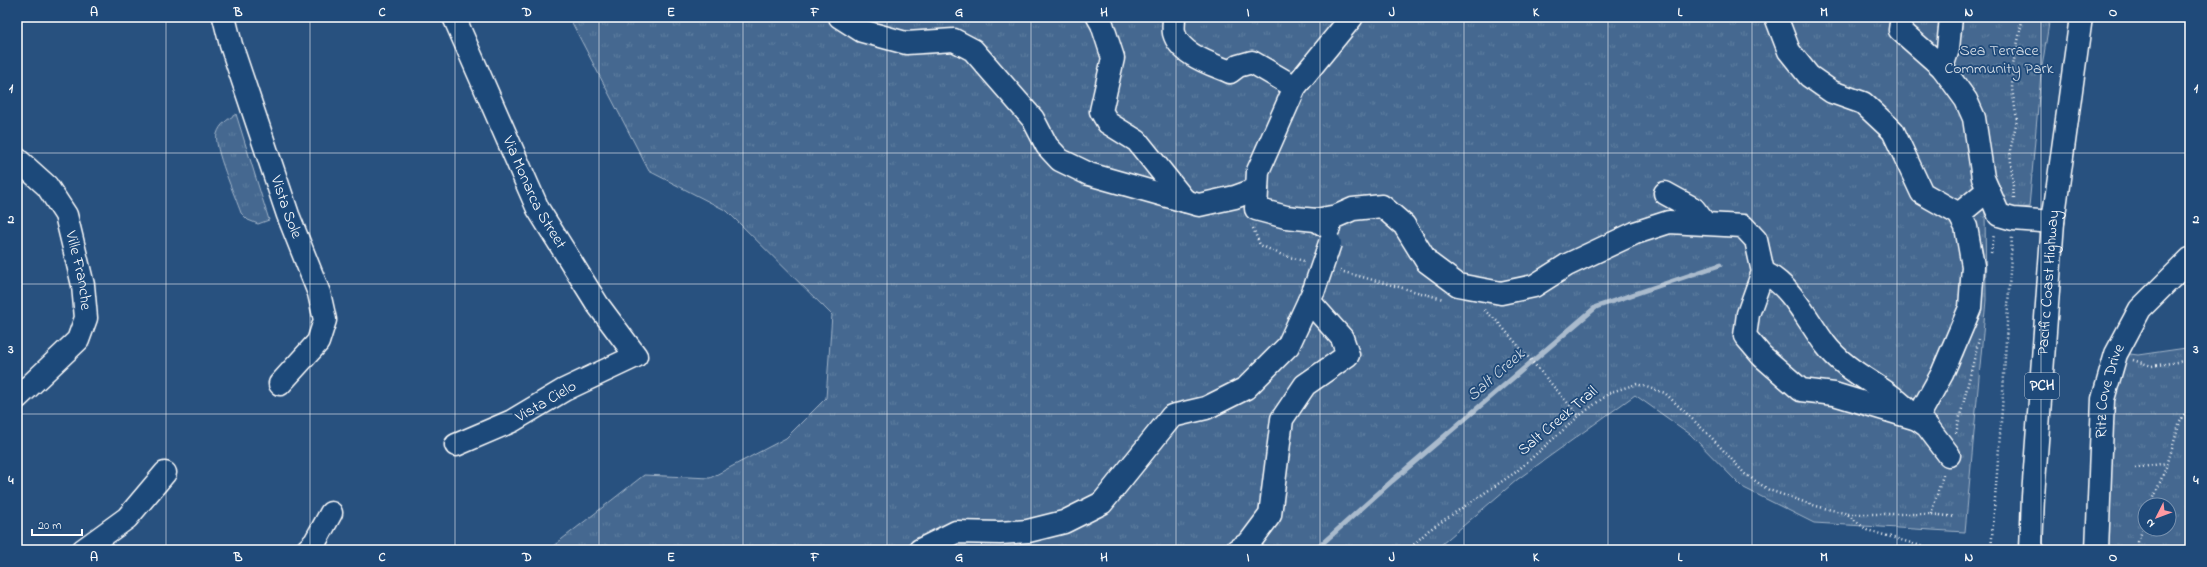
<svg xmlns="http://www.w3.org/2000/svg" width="2207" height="567" font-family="'Indie Flower',sans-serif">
	<defs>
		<pattern id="grass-tufts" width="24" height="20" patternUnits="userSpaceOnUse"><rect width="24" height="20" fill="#446890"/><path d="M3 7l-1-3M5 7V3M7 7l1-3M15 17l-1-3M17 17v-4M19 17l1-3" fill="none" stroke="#607fa1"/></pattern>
	</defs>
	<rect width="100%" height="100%" fill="#28517f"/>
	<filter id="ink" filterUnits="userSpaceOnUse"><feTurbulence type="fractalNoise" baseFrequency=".025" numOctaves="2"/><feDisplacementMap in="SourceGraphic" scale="8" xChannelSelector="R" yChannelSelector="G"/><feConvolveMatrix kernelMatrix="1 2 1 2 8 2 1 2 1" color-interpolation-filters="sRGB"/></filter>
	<g filter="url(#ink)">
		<g fill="url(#grass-tufts)" stroke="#a2b4c8" fill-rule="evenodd">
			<polygon points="569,17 2050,17 2041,73 2029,207 1985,210 1986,300 1965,532 1814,523 1742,487 1690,434 1635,395 1518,479 1435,550 548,550 644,475 710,478 786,438 826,398 832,315 727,211 649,171"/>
			<path d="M236 114 269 220 258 224 248 220 241 213C236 198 213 147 217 134 220 124 227 120 236 114Z"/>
			<path d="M2186 348H2190V550H2105L2115 352 2138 355ZM2145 505H2169V529H2145Z"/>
		</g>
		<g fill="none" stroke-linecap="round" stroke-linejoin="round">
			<polyline stroke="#aabbcd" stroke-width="5" points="1315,550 1392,481 1596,307 1720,265"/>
			<g stroke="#fff" stroke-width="25">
				<g id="minor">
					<path id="s1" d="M224 17 231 45 288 215 319 293 325 320 318 342 280 384"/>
					<path id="s2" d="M454 17 538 209 598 305 636 356 564 390 512 421 456 445"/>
					<polyline points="840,17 862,31 906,43 954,40 973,50 1033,119 1047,146 1060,160 1089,174 1199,205 1235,197 1257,189"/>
					<polyline points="1098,17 1102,24 1113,58 1101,111 1108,123 1137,141 1185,201"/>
					<path d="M1174 17C1174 22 1173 28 1174 33 1180 55 1212 64 1230 72L1238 66 1252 62 1295 87"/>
					<polyline points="1902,17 1900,30 1942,67 1966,100 1974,118 1983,178 1999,215 2013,219 2053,222"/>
					<polyline points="1942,67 1948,49 1951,17"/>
					<path id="s3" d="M17 159 47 186 66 215 83 285 86 318 78 340 17 398"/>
					<polyline points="1665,193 1694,209 1704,222"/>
					<polyline points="1959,214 1988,190"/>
					<polyline points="1316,220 1337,216 1353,209 1382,206 1404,225 1427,262 1458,285 1501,293 1534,286 1567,265 1635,233 1669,222 1743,226 1756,240 1763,272 1748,314 1745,336 1762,356 1801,390 1834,394 1917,419 1927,426 1949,455"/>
					<polyline points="1329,228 1316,220 1286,217 1256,209 1258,171 1295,87 1352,17"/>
					<path d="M1763 272C1791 285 1807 320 1825 344 1843 368 1870 380 1894 398 1902 404 1910 412 1917 419L1942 374 1970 308 1973 266 1966 227 1959 214 1922 193 1893 131 1863 103 1832 92 1809 76 1789 51 1776 17"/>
					<polyline points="83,550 127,518 165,473"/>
					<polyline points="307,550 315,542 331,513"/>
					<polyline points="920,550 956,532 1000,533 1028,531 1064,522 1102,503 1172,416 1206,408 1246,388 1288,346 1314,290"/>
					<polyline points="1237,550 1249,543 1270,515 1282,419 1305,385 1348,355 1342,338 1309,301"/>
					<path id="s4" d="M2097 550 2103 399 2116 354 2140 309 2190 259"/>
				</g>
			</g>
			<g stroke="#fff" stroke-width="25">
				<g id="highway">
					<path id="s5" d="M2031 550 2033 496 2053 222 2081 17"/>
				</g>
			</g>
			<g stroke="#fff" stroke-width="2.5" stroke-dasharray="1 3" stroke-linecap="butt">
				<polyline points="2014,198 2010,151 2017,120 2012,89 2013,65 2023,17"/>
				<polyline points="1253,228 1260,245 1282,255 1304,261"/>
				<polyline points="1991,253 1994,234"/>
				<polyline points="1340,271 1443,299"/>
				<polyline points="1484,310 1497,321 1579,416"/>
				<polyline points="2133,360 2152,366 2190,360"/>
				<polyline points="1956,433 1979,339"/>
				<polyline points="2135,468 2167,463"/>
				<polyline points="2151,505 2168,462 2180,422 2190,405"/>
				<polyline points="1931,514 1944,472"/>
				<polyline points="1848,515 1867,530 1935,550"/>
				<polyline points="1408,550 1429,530 1516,472 1579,416 1611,392 1637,384 1665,393 1712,438 1745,474 1769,490 1816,506 1848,514 1931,514 1956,517"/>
				<polyline points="1991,550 2002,409 2012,237"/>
				<polyline points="2139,550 2138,542 2145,522"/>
			</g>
			<use href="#minor" stroke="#1f4a7a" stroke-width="22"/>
			<use href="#highway" stroke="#1f4a7a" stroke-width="22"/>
			<g stroke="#fff" stroke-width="25" stroke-linecap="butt">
				<polyline id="minor-bridge" points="1314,290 1330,243"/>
			</g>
			<use href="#minor-bridge" stroke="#1f4a7a" stroke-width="22"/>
		</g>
	</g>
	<path fill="none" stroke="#fff" stroke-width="1" stroke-opacity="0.55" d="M166 17V550M310 17V550M455 17V550M599 17V550M743 17V550M887 17V550M1031 17V550M1176 17V550M1320 17V550M1464 17V550M1608 17V550M1752 17V550M1897 17V550M2041 17V550M17 153H2190M17 284H2190M17 414H2190"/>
	<g text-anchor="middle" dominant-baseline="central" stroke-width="3.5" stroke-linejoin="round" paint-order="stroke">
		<rect fill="#1f4a7a" stroke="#bcc9d7" stroke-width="1" x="2025" y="373" width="34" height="26" rx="3"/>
		<g font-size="15" font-weight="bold" fill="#fff">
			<text x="2042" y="386">PCH</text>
		</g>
		<g font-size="16" fill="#dae1e9" stroke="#1f4a7a">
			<text x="1999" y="51">Sea Terrace<tspan x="1999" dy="18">Community Park</tspan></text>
		</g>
		<g font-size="16" fill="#fff" stroke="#1f4a7a">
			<text stroke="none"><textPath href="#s2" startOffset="193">Via Monarca Street</textPath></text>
			<text stroke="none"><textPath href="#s1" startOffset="200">Vista Sole</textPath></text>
			<text stroke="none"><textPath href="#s3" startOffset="132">Ville Franche</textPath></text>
			<text stroke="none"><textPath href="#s5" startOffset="268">Pacific Coast Highway</textPath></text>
			<text stroke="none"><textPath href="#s4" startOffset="160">Ritz Cove Drive</textPath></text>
			<text transform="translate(546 402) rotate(-30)">Vista Cielo</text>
			<text transform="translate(1558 421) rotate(-40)">Salt Creek Trail</text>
		</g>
		<g font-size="17" font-style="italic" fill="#d4dde6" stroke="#1f4a7a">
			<text transform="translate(1496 375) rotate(-41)">Salt Creek</text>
		</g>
	</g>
	<rect width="2207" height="567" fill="none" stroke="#1f4a7a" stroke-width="44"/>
	<g transform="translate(2157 517) rotate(228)"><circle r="19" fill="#1f4a7a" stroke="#7992af"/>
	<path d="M0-3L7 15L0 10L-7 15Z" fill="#ff9aa2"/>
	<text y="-6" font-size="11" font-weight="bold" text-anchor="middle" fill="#ffffff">N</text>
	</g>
	<path d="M32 529v6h50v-6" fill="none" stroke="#ffffff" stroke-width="2"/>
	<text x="38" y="529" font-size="12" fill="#ffffff" stroke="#1f4a7a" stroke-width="3" paint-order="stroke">20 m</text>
	<rect x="22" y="22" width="2163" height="523" fill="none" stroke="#fff" stroke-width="1.5"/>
	<g font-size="13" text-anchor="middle" font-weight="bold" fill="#fff">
		<text x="94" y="16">A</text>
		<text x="238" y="16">B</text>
		<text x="382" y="16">C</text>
		<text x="527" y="16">D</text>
		<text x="671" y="16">E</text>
		<text x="815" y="16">F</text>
		<text x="959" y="16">G</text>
		<text x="1104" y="16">H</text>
		<text x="1248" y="16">I</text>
		<text x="1392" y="16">J</text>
		<text x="1536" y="16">K</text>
		<text x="1680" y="16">L</text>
		<text x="1824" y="16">M</text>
		<text x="1969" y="16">N</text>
		<text x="2113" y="16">O</text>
		<text x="11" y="92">1</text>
		<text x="2196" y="92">1</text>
		<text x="11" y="223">2</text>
		<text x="2196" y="223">2</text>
		<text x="11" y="353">3</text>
		<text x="2196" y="353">3</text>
		<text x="11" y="484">4</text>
		<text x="2196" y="484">4</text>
		<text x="94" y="561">A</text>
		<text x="238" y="561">B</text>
		<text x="382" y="561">C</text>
		<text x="527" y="561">D</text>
		<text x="671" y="561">E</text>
		<text x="815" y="561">F</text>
		<text x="959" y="561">G</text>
		<text x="1104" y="561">H</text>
		<text x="1248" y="561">I</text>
		<text x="1392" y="561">J</text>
		<text x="1536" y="561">K</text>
		<text x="1680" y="561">L</text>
		<text x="1824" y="561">M</text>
		<text x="1969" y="561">N</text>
		<text x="2113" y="561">O</text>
	</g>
</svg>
